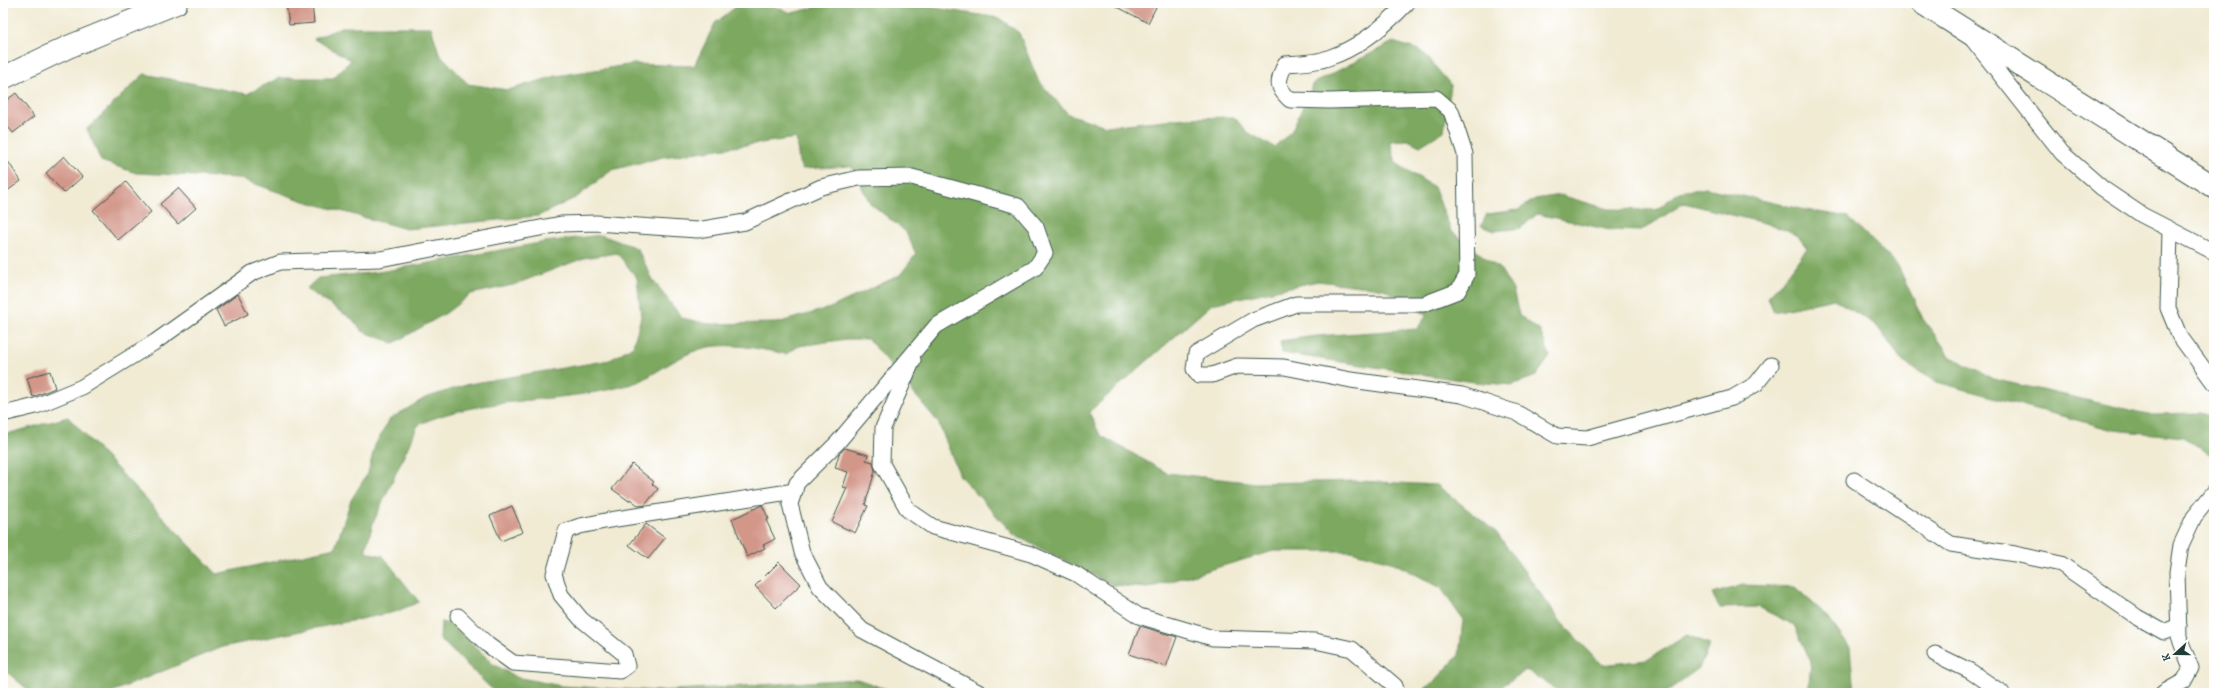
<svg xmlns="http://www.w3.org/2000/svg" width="2217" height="696" font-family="Alegreya,serif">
	<rect width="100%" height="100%" fill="#fff"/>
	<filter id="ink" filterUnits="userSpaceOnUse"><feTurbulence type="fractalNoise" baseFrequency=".025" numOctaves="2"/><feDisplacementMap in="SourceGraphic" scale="8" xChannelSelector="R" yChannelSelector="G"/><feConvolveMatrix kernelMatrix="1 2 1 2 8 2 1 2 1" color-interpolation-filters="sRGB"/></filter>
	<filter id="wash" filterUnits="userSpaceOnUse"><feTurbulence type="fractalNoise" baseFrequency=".012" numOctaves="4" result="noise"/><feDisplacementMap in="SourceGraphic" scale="16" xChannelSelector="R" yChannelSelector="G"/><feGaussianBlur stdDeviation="0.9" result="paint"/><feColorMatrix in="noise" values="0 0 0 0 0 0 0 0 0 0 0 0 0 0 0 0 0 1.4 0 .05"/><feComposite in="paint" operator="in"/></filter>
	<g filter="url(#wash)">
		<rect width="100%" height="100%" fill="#f1ebd4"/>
		<g fill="#7da861" stroke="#4e724a">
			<path d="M741 3H764L792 13 833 3H924L935 8 999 18 1019 33 1038 80 1068 114 1106 126 1186 118 1234 117 1247 132 1274 147 1291 132 1314 83 1393 42 1422 51 1451 85 1444 131 1420 146 1408 140 1390 141 1396 163 1434 187 1451 231 1501 270 1513 290 1519 315 1540 331 1550 356 1536 376 1512 385 1473 382 1282 353 1280 341 1316 336 1417 329 1427 315 1384 289 1318 281 1212 304 1089 412 1100 435 1167 473 1256 483 1358 481 1437 485 1496 532 1561 622 1602 665 1647 660 1687 635 1710 644 1699 668 1665 693H1562L1526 670 1501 687 1496 693H1418L1435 681 1459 655 1463 620 1441 588 1394 563 1351 551H1273L1148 588 1113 585 1014 535 960 476 938 422 868 339H847L799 346 786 354C764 350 740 344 717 346 695 347 674 361 656 372 650 375 644 380 638 382 569 405 482 394 418 425L373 523 365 552 383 556 419 602 395 612 222 647 109 693H32L8 673H3V435L68 417 217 574 335 548 351 500 368 473 375 445 390 419 425 398 469 384 610 360 633 346 641 317 637 278 617 253 584 258 513 285 471 294 446 313 394 343 362 331 352 319 306 289 318 278 379 272 545 242 601 235 637 248 653 280 682 318 709 324 777 323 830 308 900 275 916 254 906 232 870 203 851 166 802 169 799 162 796 138 663 157 612 170 577 197 538 216 406 229 304 201 238 178 136 173 101 161 87 129 144 74 247 94 279 78H333L351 60 314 39 342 27H431L439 53 468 84 508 90 556 76 634 64 694 66 715 23Z"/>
			<polygon points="1706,188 1801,209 1848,217 1898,266 1923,319 1951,357 1993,379 2148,414 2201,413 2214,417 2214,457 2184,437 2113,430 1937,382 1903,362 1876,325 1834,299 1774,312 1768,297 1788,274 1807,248 1797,235 1772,225 1684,203 1641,231 1610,230 1537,214 1521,228 1495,231 1481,226 1487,214 1518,210 1535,199 1560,195 1608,209 1656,210 1679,192"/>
			<polygon points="1743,585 1795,587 1826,615 1850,648 1854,693 1808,693 1811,662 1794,625 1758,607 1720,608 1712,594"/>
			<polygon points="441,622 452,624 493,664 516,677 561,686 660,691 857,679 898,693 496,693 440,639"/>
		</g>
		<g id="blocks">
			<g fill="#d3978a">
				<polygon points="286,3 312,3 314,23 289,25"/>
				<polygon points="1110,3 1158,3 1148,23"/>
				<polygon points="16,93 34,117 13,133 3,121 3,103"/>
				<polygon points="3,154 21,181 3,194"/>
				<polygon points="64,156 82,177 64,193 46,173"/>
				<polygon points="126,182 151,212 118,240 93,210"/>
				<polygon points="178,188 196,208 178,224 160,204"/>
				<polygon points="238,294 248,314 224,326 216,310"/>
				<polygon points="50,371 55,388 33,397 27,378"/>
				<polygon points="845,448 868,455 866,460 873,462 875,471 865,505 868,506 855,533 832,522 847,488 843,487 848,472 835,468 839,454"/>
				<polygon points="632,464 654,482 652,484 658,489 645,505 639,506 630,499 629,501 612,489"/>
				<polygon points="762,505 769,519 766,520 775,539 763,545 765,548 747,557 732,519"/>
				<polygon points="512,506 523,532 501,541 490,516"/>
				<polygon points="646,524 665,538 648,559 629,545"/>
				<polygon points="779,562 801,584 776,608 755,586"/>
				<polygon points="1140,626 1177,637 1166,667 1129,654"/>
			</g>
		</g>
	</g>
	<g filter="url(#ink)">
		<use href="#blocks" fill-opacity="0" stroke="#3e574c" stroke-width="1"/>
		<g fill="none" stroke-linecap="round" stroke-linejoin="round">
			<g stroke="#3e574c" stroke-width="17">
				<g id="street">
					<path d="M1407 3C1385 26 1359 48 1328 58 1316 63 1299 63 1285 64 1277 83 1276 86 1290 100L1329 101 1436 98 1451 111 1465 154 1467 275 1458 291 1424 304H1296L1253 320 1196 354 1194 369 1199 375H1212L1237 366 1284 367 1351 380 1462 395 1517 413 1557 436 1587 438 1732 398 1756 384 1771 365"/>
					<polyline points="1973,40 2062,153 2102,188 2142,215 2214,252"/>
					<polyline points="2170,231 2168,308 2179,335 2214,383"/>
					<polyline points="913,360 883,428 882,464 908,510 933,527 1031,554 1076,574 1139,616 1213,638 1315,641 1352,649 1395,686 1397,693"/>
					<polyline points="3,414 36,406 82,387 155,342 252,273 280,262 380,259 561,224 596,223 697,230 745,222 821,187 859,178 912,177 1018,206 1036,227 1045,253 1035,268 936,326 838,442 797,483 790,504 802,552 820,587 862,630 980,693"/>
					<polyline points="1854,480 1951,544 2015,554 2061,564 2137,617 2164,632 2179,626"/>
					<polyline points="458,616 488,645 513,663 620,671 627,666 624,654 581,619 561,595 554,574 566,531 580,526 610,520 795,491"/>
					<polyline points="1935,654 1970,671 2002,693"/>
					<polyline points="2163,693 2184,681 2191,668 2179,637 2177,572 2181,545 2194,517 2214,492"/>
				</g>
			</g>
			<g stroke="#3e574c" stroke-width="24">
				<g id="secondary">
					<polyline points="1922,3 2214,187"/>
					<polyline points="3,78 68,47 176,3"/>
				</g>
			</g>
			<use href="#street" stroke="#fff" stroke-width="15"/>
			<use href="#secondary" stroke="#fff" stroke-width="22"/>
		</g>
	</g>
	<rect width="2217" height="696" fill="none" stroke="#fff" stroke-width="16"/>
	<g transform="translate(2175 654) rotate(249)" stroke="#ffffff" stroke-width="3" paint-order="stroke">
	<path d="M0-3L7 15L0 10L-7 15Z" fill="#1f3d34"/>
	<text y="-6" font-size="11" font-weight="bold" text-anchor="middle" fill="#1f3d34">K</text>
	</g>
</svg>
